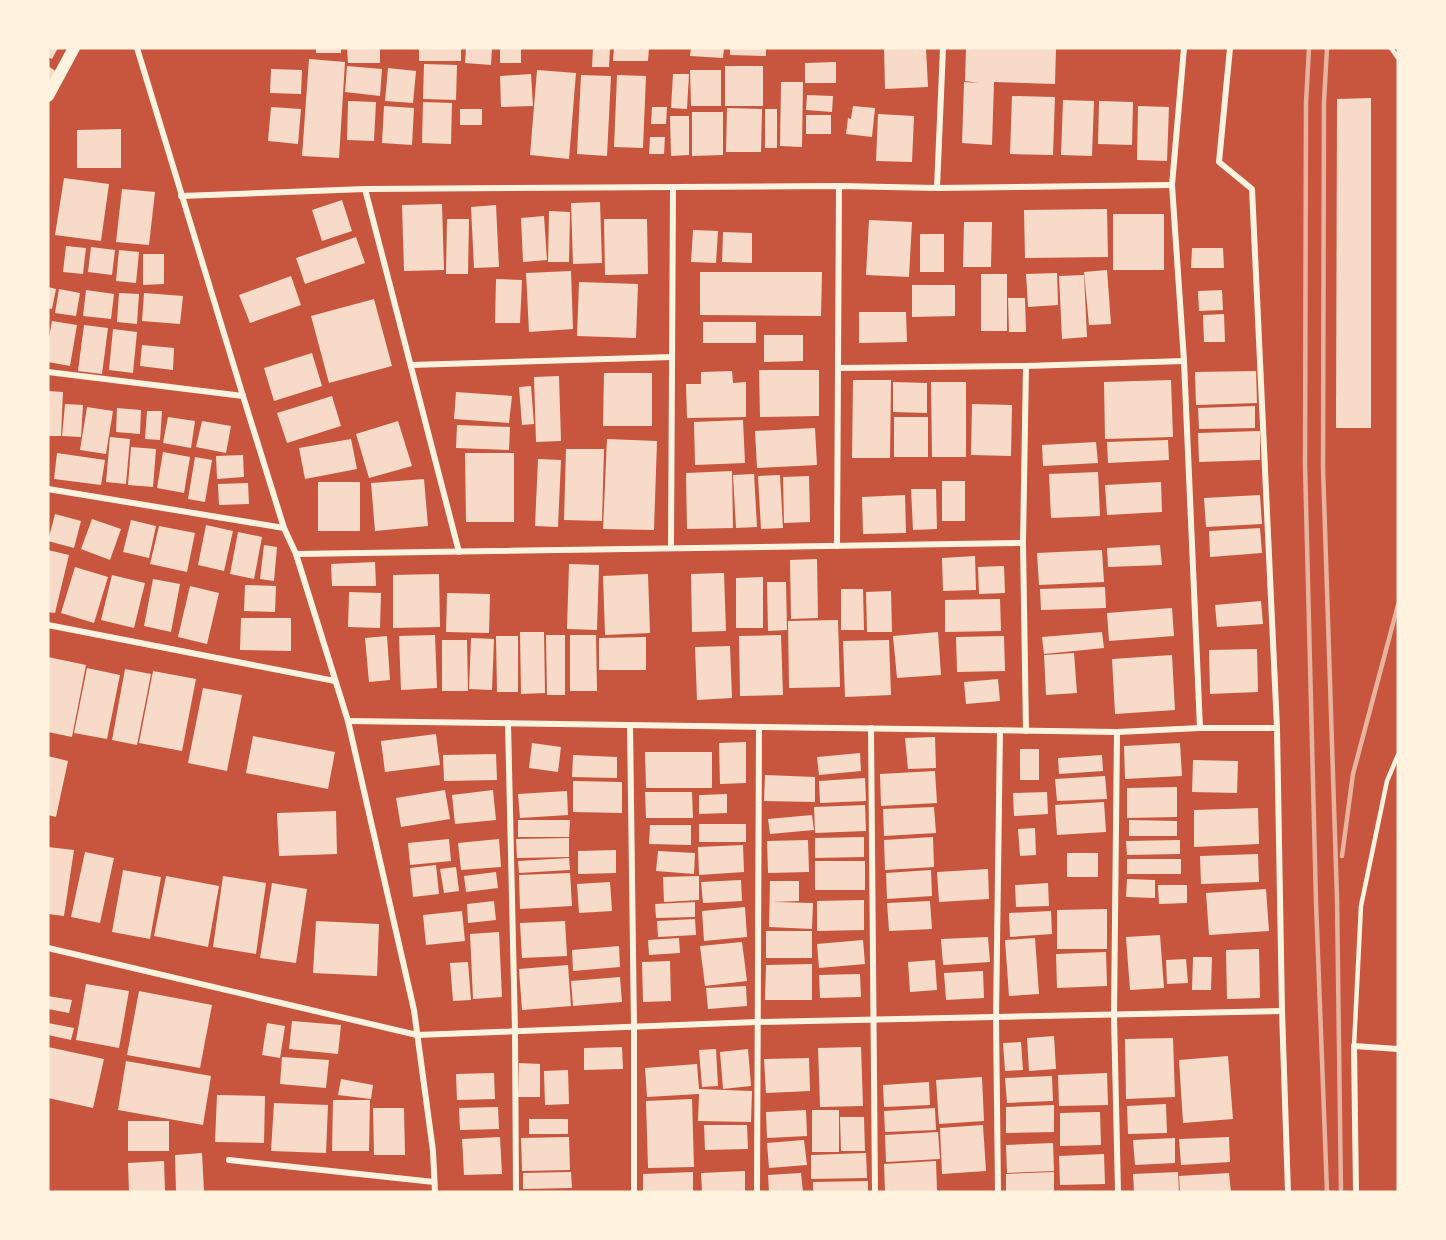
<svg xmlns="http://www.w3.org/2000/svg" width="1446" height="1240" font-family="'Playfair Display',serif">
	<rect width="100%" height="100%" fill="#c8553d"/>
	<g fill="#f7dbc8">
		<polygon points="48,48 58,48 52,59 48,57"/>
		<rect x="316" y="48" width="25" height="5"/>
		<polygon points="347,48 380,48 380,63 348,63"/>
		<rect x="419" y="48" width="42" height="13"/>
		<polygon points="466,48 492,48 491,65 465,63"/>
		<rect x="500" y="48" width="21" height="15"/>
		<polygon points="593,48 610,48 609,67 592,67"/>
		<polygon points="614,48 649,48 648,61 613,61"/>
		<polygon points="691,48 724,48 723,58 690,56"/>
		<polygon points="730,48 766,48 766,56 730,55"/>
		<polygon points="884,48 926,48 928,87 885,89"/>
		<polygon points="966,48 1056,48 1055,84 994,82 992,145 962,143 964,82 979,83 965,81"/>
		<polygon points="309,59 345,62 339,158 302,156"/>
		<polygon points="836,62 836,83 805,83 805,63"/>
		<polygon points="424,64 457,65 456,100 423,99"/>
		<polygon points="48,66 57,72 48,84"/>
		<polygon points="347,66 382,69 380,96 345,92"/>
		<rect x="725" y="66" width="38" height="40"/>
		<polygon points="388,68 416,71 413,103 385,101"/>
		<polygon points="271,69 302,70 301,94 270,93"/>
		<polygon points="537,70 576,73 569,159 530,155"/>
		<polygon points="690,70 721,70 721,106 691,106"/>
		<polygon points="531,74 533,106 501,107 500,76"/>
		<polygon points="673,74 689,74 687,109 671,108"/>
		<polygon points="581,75 611,76 607,156 577,154"/>
		<polygon points="617,75 646,76 643,148 614,147"/>
		<polygon points="781,82 803,82 802,147 780,146"/>
		<polygon points="807,95 833,96 832,112 806,110"/>
		<polygon points="1012,96 1055,97 1053,155 1010,154"/>
		<polygon points="1371,98 1371,428 1336,428 1337,99"/>
		<polygon points="1063,100 1094,101 1092,156 1061,155"/>
		<polygon points="348,101 376,102 374,141 347,140"/>
		<polygon points="1099,101 1133,102 1132,145 1098,144"/>
		<polygon points="423,102 452,103 451,144 422,143"/>
		<polygon points="384,106 414,108 412,145 382,143"/>
		<polygon points="853,106 875,108 872,137 846,134 848,118 851,119"/>
		<polygon points="1138,106 1169,107 1167,161 1137,160"/>
		<polygon points="271,107 301,109 298,144 268,141"/>
		<polygon points="652,107 667,107 666,124 651,124"/>
		<polygon points="727,108 762,109 761,152 726,152"/>
		<rect x="460" y="109" width="22" height="16"/>
		<rect x="765" y="109" width="12" height="39"/>
		<polygon points="692,112 723,112 723,155 692,156"/>
		<polygon points="878,114 914,116 912,162 876,161"/>
		<rect x="806" y="115" width="25" height="19"/>
		<polygon points="670,116 689,116 689,155 671,156"/>
		<polygon points="121,129 121,168 77,168 77,130"/>
		<polygon points="650,137 665,137 664,154 649,154"/>
		<polygon points="64,178 109,184 101,241 55,235"/>
		<polygon points="122,189 155,192 149,245 116,242"/>
		<polygon points="342,200 352,231 322,241 312,210"/>
		<polygon points="600,202 602,263 573,264 571,203"/>
		<polygon points="442,204 444,270 404,271 402,205"/>
		<polygon points="496,205 499,267 474,268 471,207"/>
		<polygon points="1107,209 1108,257 1025,258 1024,210"/>
		<polygon points="549,211 570,212 569,262 548,262"/>
		<rect x="1113" y="214" width="51" height="56"/>
		<polygon points="544,216 547,260 523,262 521,218"/>
		<polygon points="447,219 469,219 468,274 446,274"/>
		<polygon points="604,219 647,219 648,274 605,275"/>
		<polygon points="869,220 912,222 909,277 866,275"/>
		<polygon points="964,222 992,222 991,267 963,267"/>
		<polygon points="693,230 718,231 716,263 691,262"/>
		<polygon points="723,232 752,233 752,263 722,262"/>
		<rect x="920" y="234" width="24" height="38"/>
		<polygon points="356,237 365,263 305,284 296,258"/>
		<polygon points="66,246 86,248 83,274 63,272"/>
		<polygon points="91,247 115,250 112,275 88,272"/>
		<polygon points="1192,248 1223,248 1224,268 1191,268"/>
		<polygon points="119,250 139,252 136,283 116,281"/>
		<polygon points="143,254 164,254 164,284 143,285"/>
		<polygon points="1107,270 1111,324 1089,325 1084,272"/>
		<polygon points="571,271 573,329 529,332 526,273"/>
		<polygon points="700,272 822,272 821,316 700,315"/>
		<polygon points="1057,273 1058,305 1028,307 1026,274"/>
		<rect x="981" y="274" width="26" height="57"/>
		<polygon points="1084,275 1087,337 1062,339 1059,276"/>
		<polygon points="291,276 301,305 250,323 239,295"/>
		<polygon points="496,279 522,280 520,323 495,323"/>
		<polygon points="579,282 638,284 636,338 577,336"/>
		<polygon points="912,285 955,285 955,316 912,317"/>
		<polygon points="48,287 56,289 52,309 48,308"/>
		<polygon points="59,289 80,293 76,316 55,313"/>
		<polygon points="86,290 114,294 111,319 83,316"/>
		<polygon points="1222,290 1223,310 1199,311 1198,291"/>
		<polygon points="119,293 139,294 137,324 117,322"/>
		<polygon points="144,293 183,296 180,324 142,321"/>
		<polygon points="1008,298 1025,298 1026,332 1009,332"/>
		<polygon points="374,299 392,366 329,383 311,316"/>
		<polygon points="859,312 906,312 907,342 859,343"/>
		<polygon points="1224,314 1225,342 1204,342 1203,315"/>
		<polygon points="52,321 77,325 70,366 48,362 48,343"/>
		<rect x="703" y="322" width="53" height="21"/>
		<polygon points="84,325 108,328 102,374 78,371"/>
		<polygon points="113,329 137,332 133,373 109,370"/>
		<polygon points="764,335 803,335 803,361 764,362"/>
		<polygon points="142,345 174,348 173,370 140,366"/>
		<polygon points="312,353 322,386 274,401 264,368"/>
		<polygon points="759,370 819,370 819,416 760,417"/>
		<polygon points="732,371 733,383 746,382 746,417 687,418 686,384 701,384 701,372"/>
		<polygon points="1256,371 1257,403 1196,405 1195,372"/>
		<polygon points="604,373 652,373 652,426 603,426"/>
		<polygon points="559,376 561,441 536,442 534,377"/>
		<polygon points="853,380 891,380 890,458 852,458"/>
		<polygon points="1171,380 1173,437 1105,439 1104,382"/>
		<polygon points="893,382 927,383 927,413 893,412"/>
		<polygon points="931,382 966,382 966,457 932,457"/>
		<polygon points="531,386 534,424 522,425 519,387"/>
		<polygon points="48,391 63,392 61,436 48,436"/>
		<polygon points="456,392 512,396 509,423 454,419"/>
		<polygon points="332,396 341,426 287,443 277,413"/>
		<polygon points="65,404 83,405 81,437 62,436"/>
		<polygon points="972,404 1012,405 1011,456 971,455"/>
		<polygon points="1255,406 1255,428 1199,429 1198,408"/>
		<polygon points="87,407 113,411 106,454 80,450"/>
		<polygon points="117,408 141,410 140,434 116,432"/>
		<polygon points="147,411 162,411 160,440 145,439"/>
		<polygon points="168,417 195,421 191,448 163,443"/>
		<rect x="894" y="417" width="34" height="40"/>
		<polygon points="743,420 745,463 695,465 694,422"/>
		<polygon points="202,421 231,426 226,453 196,447"/>
		<polygon points="398,421 412,466 369,478 356,434"/>
		<polygon points="457,425 510,427 509,450 456,448"/>
		<polygon points="815,428 817,465 757,468 755,431"/>
		<polygon points="1260,431 1260,460 1199,462 1198,433"/>
		<polygon points="110,437 130,439 126,484 106,482"/>
		<polygon points="351,439 357,469 305,479 299,448"/>
		<polygon points="607,439 657,441 654,530 603,529"/>
		<polygon points="1168,440 1169,460 1108,463 1107,442"/>
		<polygon points="1096,442 1098,463 1043,466 1042,445"/>
		<polygon points="131,447 156,449 153,487 128,485"/>
		<polygon points="566,449 604,449 602,521 564,520"/>
		<polygon points="163,452 190,457 184,493 157,488"/>
		<polygon points="57,453 105,460 101,485 54,479"/>
		<polygon points="465,453 514,453 514,522 466,522"/>
		<polygon points="243,455 244,477 217,479 216,456"/>
		<polygon points="195,457 212,460 205,502 188,499"/>
		<polygon points="538,459 561,460 558,527 535,526"/>
		<polygon points="732,471 733,528 687,529 686,473"/>
		<polygon points="1098,472 1100,516 1051,518 1049,474"/>
		<polygon points="754,474 757,527 736,528 733,475"/>
		<polygon points="780,475 783,528 761,529 758,476"/>
		<polygon points="809,476 810,522 784,523 783,477"/>
		<polygon points="424,479 428,526 375,531 371,483"/>
		<rect x="942" y="481" width="23" height="40"/>
		<rect x="318" y="482" width="42" height="49"/>
		<polygon points="1161,482 1162,512 1107,515 1105,485"/>
		<polygon points="248,483 249,504 219,505 218,484"/>
		<polygon points="911,489 936,489 937,529 913,530"/>
		<polygon points="905,495 906,533 863,534 862,497"/>
		<polygon points="1260,495 1262,524 1206,527 1204,498"/>
		<polygon points="55,514 81,521 74,548 48,541"/>
		<polygon points="92,519 121,529 110,560 81,549"/>
		<polygon points="131,520 156,526 149,558 123,552"/>
		<polygon points="206,525 233,531 224,571 198,565"/>
		<polygon points="159,526 195,533 187,572 150,564"/>
		<polygon points="1260,528 1262,553 1210,557 1209,531"/>
		<polygon points="238,532 262,537 254,579 230,574"/>
		<polygon points="264,545 277,547 274,581 260,579"/>
		<polygon points="1160,545 1162,565 1108,567 1107,548"/>
		<polygon points="48,550 69,555 55,613 48,612"/>
		<polygon points="1102,550 1104,582 1039,585 1037,553"/>
		<polygon points="975,556 976,590 943,591 942,558"/>
		<polygon points="817,559 818,618 791,619 790,560"/>
		<polygon points="375,562 376,586 332,586 331,564"/>
		<polygon points="569,564 599,565 597,630 567,629"/>
		<polygon points="1004,566 1005,593 979,594 978,567"/>
		<polygon points="75,567 108,577 94,623 61,613"/>
		<polygon points="724,573 726,631 692,632 691,574"/>
		<polygon points="439,574 440,627 393,628 393,575"/>
		<polygon points="648,574 650,633 605,635 603,576"/>
		<polygon points="112,575 145,583 134,628 101,620"/>
		<polygon points="763,577 763,628 736,628 736,578"/>
		<polygon points="153,579 180,584 171,632 144,626"/>
		<polygon points="767,582 786,582 787,630 768,631"/>
		<polygon points="245,585 276,586 275,612 244,611"/>
		<polygon points="190,586 219,593 207,644 178,637"/>
		<polygon points="1105,587 1106,608 1041,610 1040,589"/>
		<polygon points="841,589 863,589 864,630 841,630"/>
		<polygon points="891,591 892,632 867,632 866,592"/>
		<polygon points="349,592 381,593 380,628 348,627"/>
		<polygon points="447,593 490,594 489,633 446,632"/>
		<polygon points="1000,599 1001,631 945,632 945,600"/>
		<polygon points="1261,601 1263,624 1217,627 1215,605"/>
		<polygon points="1172,608 1174,636 1109,641 1107,613"/>
		<polygon points="241,618 291,618 291,651 240,650"/>
		<polygon points="838,620 840,687 789,688 788,621"/>
		<polygon points="520,632 544,632 545,693 521,694"/>
		<polygon points="938,632 941,675 897,678 893,636"/>
		<polygon points="1102,632 1104,648 1044,654 1042,637"/>
		<polygon points="435,635 437,688 401,690 399,636"/>
		<polygon points="546,635 565,635 565,695 547,695"/>
		<polygon points="570,635 596,635 597,691 570,691"/>
		<polygon points="781,635 783,695 740,696 739,636"/>
		<polygon points="387,636 390,680 369,682 365,638"/>
		<polygon points="496,636 518,636 518,692 497,692"/>
		<polygon points="1004,636 1005,671 957,672 956,637"/>
		<polygon points="646,637 646,670 599,670 599,638"/>
		<polygon points="471,638 494,639 492,690 469,689"/>
		<polygon points="442,640 467,640 468,691 442,691"/>
		<polygon points="889,640 891,695 845,697 843,641"/>
		<polygon points="730,646 732,698 697,700 695,647"/>
		<polygon points="1257,649 1258,692 1210,694 1209,650"/>
		<polygon points="1074,653 1077,693 1046,695 1044,655"/>
		<polygon points="1172,655 1175,710 1115,714 1112,659"/>
		<polygon points="48,657 86,665 72,737 48,732"/>
		<polygon points="87,668 120,675 107,739 74,733"/>
		<polygon points="125,669 151,674 137,745 112,740"/>
		<polygon points="153,671 196,679 182,751 139,743"/>
		<polygon points="998,679 1000,701 966,704 964,682"/>
		<polygon points="203,688 242,695 227,771 188,763"/>
		<polygon points="436,734 440,765 385,772 381,741"/>
		<polygon points="253,736 335,752 328,789 246,773"/>
		<polygon points="935,737 936,768 908,769 905,738"/>
		<polygon points="746,742 746,783 720,784 719,743"/>
		<polygon points="532,743 561,747 558,772 529,768"/>
		<polygon points="1180,743 1182,776 1125,779 1124,746"/>
		<rect x="1020" y="749" width="19" height="31"/>
		<polygon points="645,752 712,752 712,788 646,788"/>
		<polygon points="860,753 861,771 819,775 817,757"/>
		<polygon points="496,754 497,780 444,781 443,755"/>
		<polygon points="573,755 617,757 617,778 572,777"/>
		<polygon points="1102,755 1103,771 1059,774 1058,758"/>
		<polygon points="48,756 68,761 56,817 48,815"/>
		<polygon points="1193,760 1238,761 1237,793 1192,792"/>
		<polygon points="935,771 937,803 881,806 880,774"/>
		<polygon points="765,775 815,777 815,802 764,801"/>
		<polygon points="1105,776 1107,799 1057,801 1055,779"/>
		<polygon points="865,778 866,801 820,803 819,781"/>
		<polygon points="573,781 622,782 622,813 573,812"/>
		<polygon points="1177,787 1177,817 1127,818 1127,788"/>
		<polygon points="445,790 450,819 401,827 396,798"/>
		<polygon points="493,790 496,820 455,824 452,795"/>
		<polygon points="567,791 568,815 520,818 518,794"/>
		<polygon points="645,792 692,792 693,818 646,818"/>
		<polygon points="1047,792 1048,814 1014,816 1013,793"/>
		<polygon points="727,794 727,813 699,814 699,795"/>
		<polygon points="1104,802 1106,832 1057,835 1055,805"/>
		<polygon points="865,805 866,831 815,833 814,807"/>
		<polygon points="934,807 936,833 884,836 883,809"/>
		<polygon points="1258,808 1259,844 1194,847 1194,810"/>
		<polygon points="336,811 337,854 279,856 277,813"/>
		<polygon points="812,815 814,830 770,834 768,819"/>
		<polygon points="518,820 570,820 569,837 518,837"/>
		<polygon points="1129,820 1177,821 1177,836 1129,836"/>
		<rect x="699" y="824" width="47" height="18"/>
		<polygon points="650,825 691,825 691,845 649,844"/>
		<polygon points="1035,828 1036,855 1020,856 1018,829"/>
		<polygon points="864,837 864,857 815,858 815,838"/>
		<polygon points="933,837 934,867 885,870 884,840"/>
		<polygon points="569,838 569,857 517,858 516,839"/>
		<polygon points="449,839 451,861 410,865 408,843"/>
		<polygon points="499,839 501,867 461,870 458,843"/>
		<polygon points="808,840 809,872 768,873 767,841"/>
		<polygon points="1180,840 1180,854 1127,855 1126,841"/>
		<polygon points="743,845 744,872 699,875 698,847"/>
		<polygon points="48,847 74,850 64,916 48,914"/>
		<polygon points="616,850 616,873 578,874 578,851"/>
		<polygon points="658,851 695,853 694,874 656,871"/>
		<polygon points="85,852 114,858 100,923 71,917"/>
		<rect x="1067" y="853" width="31" height="24"/>
		<polygon points="1258,854 1259,882 1201,884 1200,856"/>
		<polygon points="569,858 570,870 519,873 518,861"/>
		<rect x="1127" y="859" width="54" height="15"/>
		<rect x="815" y="861" width="50" height="29"/>
		<polygon points="436,865 439,894 413,897 410,868"/>
		<polygon points="456,867 459,891 444,893 440,869"/>
		<polygon points="988,869 989,899 939,902 937,872"/>
		<polygon points="123,870 161,877 150,939 112,932"/>
		<polygon points="931,870 932,896 887,899 886,873"/>
		<polygon points="496,872 498,888 466,892 464,876"/>
		<polygon points="570,873 572,906 520,909 519,875"/>
		<polygon points="166,876 219,886 208,947 154,936"/>
		<polygon points="223,876 266,883 256,954 213,947"/>
		<polygon points="699,876 699,900 664,902 663,877"/>
		<polygon points="1127,879 1155,880 1155,898 1126,897"/>
		<polygon points="741,880 742,901 703,903 701,882"/>
		<polygon points="770,881 799,881 799,901 773,902 813,903 812,929 769,927"/>
		<polygon points="610,882 612,911 579,913 577,884"/>
		<polygon points="272,883 307,889 296,963 260,958"/>
		<polygon points="1048,883 1049,906 1016,907 1015,885"/>
		<polygon points="1158,885 1187,885 1187,903 1159,904"/>
		<polygon points="1266,889 1269,931 1209,935 1206,893"/>
		<polygon points="864,900 864,930 817,931 817,901"/>
		<polygon points="494,901 496,920 468,923 467,904"/>
		<polygon points="930,901 932,929 889,931 887,903"/>
		<polygon points="695,902 695,917 656,918 655,904"/>
		<polygon points="745,907 747,937 704,941 702,911"/>
		<polygon points="1107,909 1107,949 1057,949 1057,910"/>
		<polygon points="462,911 465,941 426,945 423,915"/>
		<polygon points="1051,911 1052,934 1010,937 1009,913"/>
		<polygon points="695,919 696,935 658,937 657,921"/>
		<polygon points="316,921 379,924 377,976 313,973"/>
		<polygon points="565,921 567,956 522,958 520,923"/>
		<rect x="766" y="931" width="46" height="27"/>
		<polygon points="499,932 502,997 473,999 470,934"/>
		<polygon points="1160,935 1164,988 1130,990 1126,937"/>
		<polygon points="988,937 990,962 943,965 941,939"/>
		<polygon points="679,938 680,953 649,955 648,940"/>
		<polygon points="1035,938 1039,994 1009,996 1005,940"/>
		<polygon points="863,940 865,964 819,968 817,944"/>
		<polygon points="742,942 747,981 705,986 700,946"/>
		<polygon points="619,946 620,967 573,971 572,950"/>
		<polygon points="1259,949 1260,998 1227,999 1226,950"/>
		<polygon points="1106,952 1107,986 1057,988 1056,954"/>
		<polygon points="1193,957 1212,957 1211,990 1192,990"/>
		<polygon points="1186,959 1188,983 1167,984 1166,960"/>
		<polygon points="935,960 937,990 910,992 908,962"/>
		<polygon points="670,961 671,1001 643,1002 642,962"/>
		<polygon points="468,962 471,1000 453,1001 450,963"/>
		<polygon points="812,964 812,1000 765,1000 766,965"/>
		<polygon points="568,965 571,1006 522,1010 519,969"/>
		<polygon points="983,971 984,998 946,1000 944,973"/>
		<polygon points="860,974 861,997 820,998 819,975"/>
		<polygon points="620,977 622,1002 573,1006 571,981"/>
		<polygon points="86,984 129,991 119,1048 76,1040"/>
		<polygon points="746,986 747,1006 708,1009 706,988"/>
		<polygon points="139,991 212,1005 200,1068 127,1055"/>
		<polygon points="48,996 72,1000 69,1013 48,1009"/>
		<polygon points="292,1021 341,1025 338,1054 289,1049"/>
		<polygon points="48,1023 74,1028 71,1040 48,1035"/>
		<polygon points="267,1023 285,1026 280,1058 262,1055"/>
		<polygon points="1054,1036 1056,1069 1029,1071 1027,1038"/>
		<polygon points="1173,1038 1175,1097 1126,1099 1125,1039"/>
		<polygon points="1021,1042 1023,1070 1005,1071 1003,1043"/>
		<polygon points="48,1047 104,1059 93,1108 48,1098"/>
		<polygon points="622,1047 623,1069 584,1070 584,1048"/>
		<polygon points="861,1047 863,1106 820,1107 818,1048"/>
		<polygon points="716,1049 718,1086 702,1087 699,1050"/>
		<polygon points="748,1049 751,1086 723,1089 720,1052"/>
		<polygon points="1228,1056 1233,1119 1183,1123 1179,1060"/>
		<polygon points="282,1057 329,1060 326,1088 280,1084"/>
		<polygon points="809,1058 810,1091 766,1093 764,1059"/>
		<polygon points="126,1061 211,1076 203,1125 118,1110"/>
		<polygon points="519,1063 540,1064 540,1097 518,1097"/>
		<polygon points="697,1064 699,1089 752,1091 751,1122 698,1121 699,1094 647,1097 645,1068"/>
		<polygon points="568,1070 569,1104 545,1105 544,1071"/>
		<polygon points="494,1073 495,1099 457,1100 456,1074"/>
		<polygon points="1107,1073 1108,1105 1059,1106 1058,1075"/>
		<polygon points="1052,1076 1053,1101 1007,1103 1005,1078"/>
		<polygon points="982,1077 984,1121 939,1124 936,1080"/>
		<polygon points="341,1079 373,1085 371,1099 338,1095"/>
		<polygon points="929,1082 930,1105 884,1107 883,1085"/>
		<polygon points="217,1095 265,1096 264,1143 215,1142"/>
		<polygon points="692,1099 694,1167 648,1168 646,1101"/>
		<polygon points="333,1100 370,1100 369,1151 332,1151"/>
		<polygon points="274,1103 328,1105 326,1153 271,1151"/>
		<polygon points="1166,1104 1167,1133 1128,1134 1127,1106"/>
		<polygon points="1054,1105 1054,1132 1006,1133 1006,1107"/>
		<polygon points="498,1107 499,1129 460,1130 459,1108"/>
		<polygon points="373,1108 404,1108 405,1155 374,1155"/>
		<polygon points="935,1108 936,1130 885,1132 884,1111"/>
		<polygon points="806,1110 807,1136 767,1138 766,1112"/>
		<rect x="812" y="1110" width="27" height="42"/>
		<polygon points="1100,1112 1101,1145 1060,1146 1060,1113"/>
		<polygon points="840,1117 864,1117 865,1151 841,1151"/>
		<rect x="529" y="1119" width="39" height="15"/>
		<rect x="128" y="1121" width="41" height="30"/>
		<polygon points="704,1125 747,1125 748,1149 705,1150"/>
		<polygon points="983,1125 986,1171 942,1174 940,1128"/>
		<polygon points="938,1132 940,1159 886,1162 885,1135"/>
		<polygon points="500,1137 502,1174 464,1175 462,1139"/>
		<polygon points="569,1137 570,1170 522,1171 521,1138"/>
		<polygon points="1229,1137 1230,1162 1181,1165 1179,1139"/>
		<polygon points="1175,1138 1175,1163 1135,1165 1133,1140"/>
		<polygon points="804,1140 807,1165 769,1168 767,1143"/>
		<polygon points="1053,1143 1054,1171 1007,1173 1006,1145"/>
		<polygon points="202,1153 204,1192 176,1192 175,1155"/>
		<polygon points="866,1153 867,1178 811,1179 811,1155"/>
		<polygon points="1104,1154 1105,1184 1060,1185 1059,1156"/>
		<polygon points="164,1161 165,1191 129,1192 128,1163"/>
		<polygon points="936,1161 937,1191 885,1192 884,1164"/>
		<polygon points="745,1171 745,1192 702,1192 701,1173"/>
		<polygon points="571,1172 572,1188 523,1189 523,1173"/>
		<polygon points="693,1172 693,1192 643,1192 643,1174"/>
		<polygon points="1054,1172 1054,1192 1006,1192 1006,1174"/>
		<polygon points="1178,1172 1179,1192 1134,1192 1133,1174"/>
		<polygon points="801,1173 803,1192 769,1192 768,1175"/>
		<polygon points="1229,1173 1231,1192 1180,1192 1179,1176"/>
		<polygon points="868,1181 868,1192 813,1192 813,1182"/>
	</g>
	<g fill="none" stroke-linecap="round" stroke-linejoin="round">
		<g stroke="#fff3e0" stroke-width="4.5">
			<polyline points="1391,48 1398,58"/>
			<polyline points="1354,1046 1361,906 1387,781 1398,755"/>
		</g>
		<g stroke="#fff3e0" stroke-width="6">
			<polyline points="137,48 243,396 284,528 296,554 348,721 414,1010 433,1151 435,1192"/>
			<polyline points="1184,48 1172,185 1184,361 1200,728"/>
			<polyline points="1230,48 1219,162 1252,189 1277,728 1282,1011 1288,1192"/>
			<polyline points="937,188 943,48"/>
			<polyline points="365,189 459,552"/>
			<polyline points="181,196 365,189 839,186 937,188 1172,185"/>
			<polyline points="411,365 672,357"/>
			<polyline points="1026,366 1023,543 1026,731"/>
			<polyline points="838,368 1026,366 1184,361"/>
			<polyline points="48,372 243,396"/>
			<polyline points="48,489 284,528"/>
			<polyline points="837,546 839,186"/>
			<polyline points="671,548 673,187"/>
			<polyline points="296,554 1023,543"/>
			<polyline points="48,625 335,681"/>
			<polyline points="348,721 1117,732 1200,728 1277,728"/>
			<polyline points="508,723 515,1031 516,1192"/>
			<polyline points="630,725 634,1026 634,1192"/>
			<polyline points="871,728 875,1192"/>
			<polyline points="1117,732 1114,1016 1118,1192"/>
			<polyline points="48,948 417,1035 757,1022 1282,1011"/>
			<polyline points="229,1160 434,1182"/>
			<polyline points="757,1192 759,727"/>
			<polyline points="998,1192 996,1018 1000,730"/>
			<polyline points="1356,1192 1354,1046 1398,1049"/>
		</g>
		<polyline stroke="#fff3e0" stroke-width="12" points="48,96 74,48"/>
		<g stroke="#e9b49f" stroke-width="4.5">
			<polyline points="1309,48 1306,103 1305,464 1316,902 1327,1192"/>
			<polyline points="1327,48 1324,102 1323,467 1337,898 1341,1192"/>
			<polyline points="1342,856 1353,774 1398,605"/>
		</g>
	</g>
	<rect width="1446" height="1240" fill="none" stroke="#fff3e0" stroke-width="99"/>
</svg>
